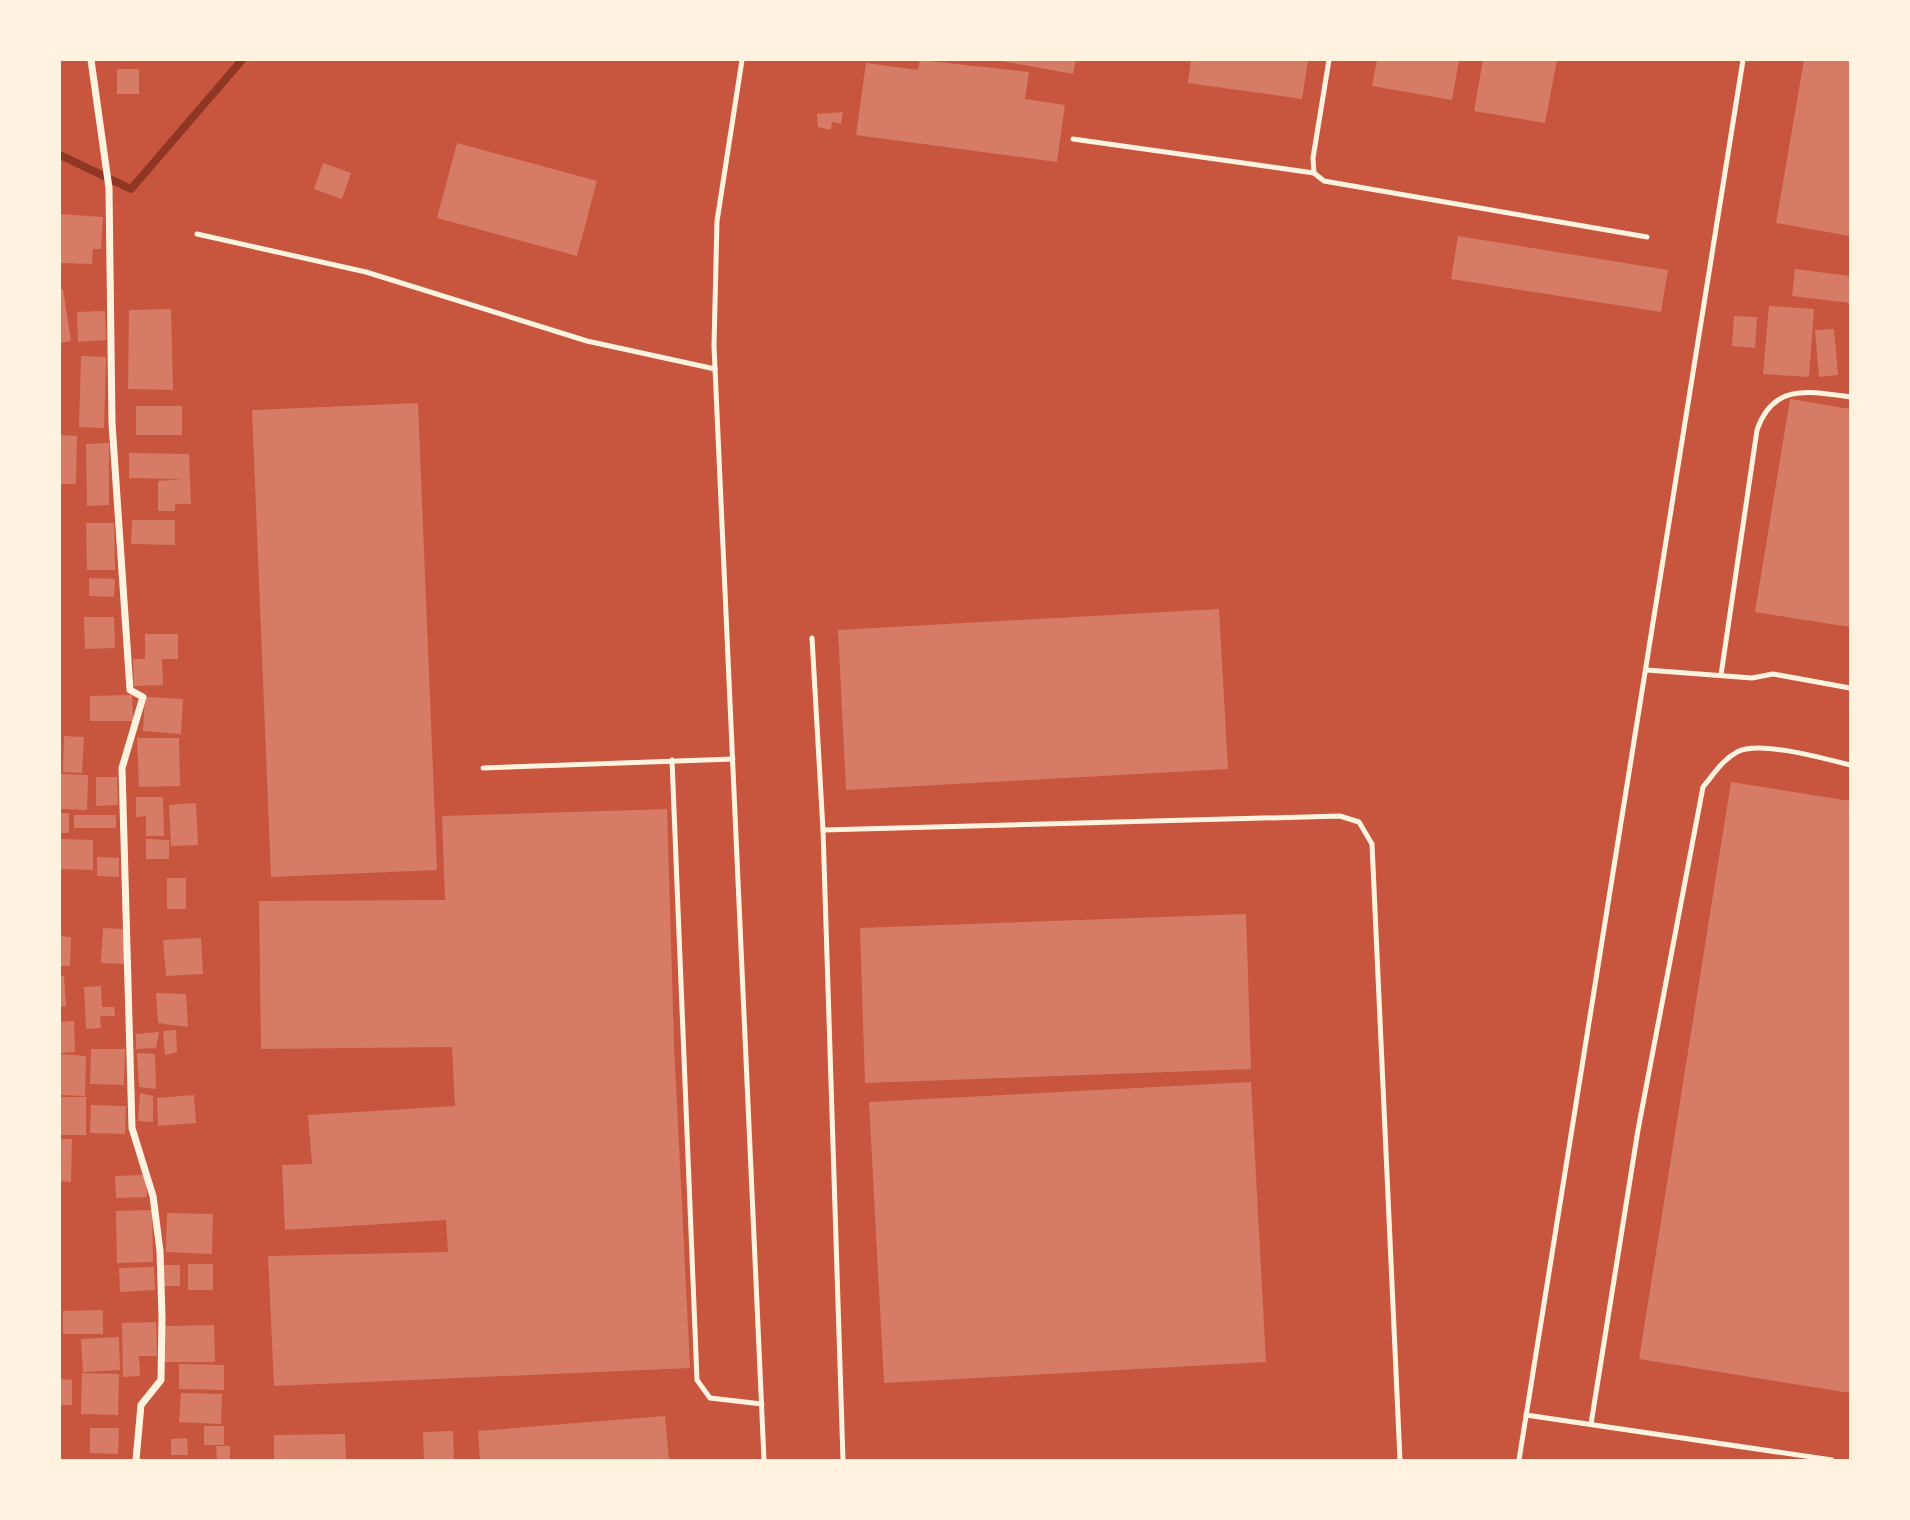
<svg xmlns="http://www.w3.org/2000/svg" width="1910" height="1520" font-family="Mulish,sans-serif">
	<rect width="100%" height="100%" fill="#c8553d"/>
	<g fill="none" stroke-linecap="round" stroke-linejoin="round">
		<polyline stroke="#8f3625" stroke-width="8" points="60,155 131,189 242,60"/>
	</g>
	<g fill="#d67c66">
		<polygon points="920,60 1029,72 1025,99 1065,105 1057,162 856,135 866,63 918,70"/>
		<polygon points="997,60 1076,60 1073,74"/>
		<polygon points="1191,60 1308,60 1302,99 1188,83"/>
		<polygon points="1377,60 1459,60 1452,100 1372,86"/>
		<polygon points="1483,60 1557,60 1545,123 1474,111"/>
		<polygon points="1804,60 1850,60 1850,236 1776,223"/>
		<rect x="117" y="69" width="22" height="25"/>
		<polygon points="843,112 841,124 832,122 831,130 818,127 817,114"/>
		<polygon points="457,143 597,181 577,256 437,218"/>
		<polygon points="323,163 351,173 342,199 314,189"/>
		<polygon points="60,214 103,217 101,249 93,249 92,264 60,263"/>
		<polygon points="1458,236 1668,270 1661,312 1451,279"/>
		<polygon points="1795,269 1850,276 1850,303 1792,296"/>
		<polygon points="60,289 63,289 71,341 60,343"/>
		<polygon points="1769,306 1814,309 1809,377 1763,374"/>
		<polygon points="171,309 173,390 128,389 129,310"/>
		<polygon points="105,311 106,340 78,342 77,312"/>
		<polygon points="1734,316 1757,317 1755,348 1732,346"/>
		<polygon points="1834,329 1838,375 1819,377 1815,330"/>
		<polygon points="81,356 106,357 104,428 79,427"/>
		<polygon points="1790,399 1850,409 1850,627 1755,612"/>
		<polygon points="418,403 437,870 271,877 252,410"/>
		<rect x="136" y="406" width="46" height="29"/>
		<polygon points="60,435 77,436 76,484 60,484"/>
		<polygon points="109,443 109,505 87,506 86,444"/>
		<polygon points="129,453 189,454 191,504 175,504 175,511 158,511 158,481 183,479 129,478"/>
		<polygon points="132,520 175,520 175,545 131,544"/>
		<polygon points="86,523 114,523 115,570 87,570"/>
		<polygon points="89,578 115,579 114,597 89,596"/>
		<polygon points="1219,609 1228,769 846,790 838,630"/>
		<polygon points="84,617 114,617 115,648 85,649"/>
		<polygon points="145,634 178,634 178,659 162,659 163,685 134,686 133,659 145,659"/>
		<polygon points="132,695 133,721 90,721 90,696"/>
		<polygon points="145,697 183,699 181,734 143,731"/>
		<polygon points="64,736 84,737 82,773 63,772"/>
		<polygon points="137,738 179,738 180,786 139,787"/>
		<polygon points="60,774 88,775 87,810 60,809"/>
		<polygon points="96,777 117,777 118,805 96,806"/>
		<polygon points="1731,782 1850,801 1850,1393 1639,1359"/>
		<polygon points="136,797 163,797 164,836 146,836 146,816 136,817"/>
		<polygon points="196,803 198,845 171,846 169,805"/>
		<polygon points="667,809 674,1044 690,1368 274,1386 268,1256 448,1252 446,1220 285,1230 282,1165 312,1164 308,1115 455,1106 452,1047 261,1049 259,901 445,900 442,816"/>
		<rect x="60" y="813" width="9" height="20"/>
		<rect x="74" y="815" width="42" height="13"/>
		<polygon points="60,839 93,840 93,870 60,869"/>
		<polygon points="146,839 169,840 169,859 146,859"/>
		<polygon points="97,857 119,858 119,877 97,876"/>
		<rect x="167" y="878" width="19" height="31"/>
		<polygon points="1246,914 1251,1069 865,1083 860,928"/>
		<polygon points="103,928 126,929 125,964 101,963"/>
		<polygon points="60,936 71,937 70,966 60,966"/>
		<polygon points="201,938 203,974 166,976 163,940"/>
		<polygon points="60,976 64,976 66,1006 60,1007"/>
		<polygon points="101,986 102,1007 114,1007 115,1016 100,1016 101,1028 86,1029 84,987"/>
		<polygon points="156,993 186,994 188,1027 158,1023"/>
		<polygon points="74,1021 75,1052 60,1053 60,1022"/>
		<polygon points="176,1030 177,1052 165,1055 163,1031"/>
		<polygon points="159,1032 156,1048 136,1049 136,1034"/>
		<polygon points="91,1049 125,1049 124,1085 90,1084"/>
		<polygon points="137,1053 155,1054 156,1089 139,1087"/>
		<polygon points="60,1054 86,1056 85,1096 60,1095"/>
		<polygon points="1251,1082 1266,1362 884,1383 869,1102"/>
		<polygon points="140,1093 153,1096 153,1122 138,1121"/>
		<polygon points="194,1095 196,1123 158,1126 157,1098"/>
		<rect x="60" y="1097" width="26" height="38"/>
		<polygon points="91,1105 126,1106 125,1134 90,1133"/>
		<polygon points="60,1139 72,1139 71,1182 60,1181"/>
		<polygon points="146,1175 147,1197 116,1198 115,1176"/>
		<polygon points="152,1210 153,1262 117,1263 116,1211"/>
		<polygon points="167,1213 213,1214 212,1254 166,1252"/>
		<rect x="188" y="1264" width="25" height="26"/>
		<rect x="164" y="1265" width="16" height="21"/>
		<polygon points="154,1267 155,1290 120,1292 119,1268"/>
		<polygon points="103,1310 103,1334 63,1334 63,1311"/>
		<polygon points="156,1322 157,1356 139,1356 140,1376 123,1377 122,1323"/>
		<polygon points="214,1325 215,1362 165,1362 164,1326"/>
		<polygon points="119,1337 120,1370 83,1372 81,1339"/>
		<polygon points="179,1364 224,1365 224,1390 179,1389"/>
		<polygon points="82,1373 119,1374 118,1415 81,1414"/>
		<polygon points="60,1379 72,1380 72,1405 60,1405"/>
		<polygon points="181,1393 222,1394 221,1424 179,1422"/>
		<polygon points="665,1416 669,1460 480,1460 478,1431"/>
		<rect x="204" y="1426" width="20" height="19"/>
		<polygon points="90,1428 119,1428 118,1454 90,1453"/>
		<polygon points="453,1431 454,1460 424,1460 423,1432"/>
		<polygon points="345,1434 346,1460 274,1460 274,1435"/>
		<polygon points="187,1438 188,1455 171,1455 171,1439"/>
		<polygon points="216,1446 230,1446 230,1460 217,1460"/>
	</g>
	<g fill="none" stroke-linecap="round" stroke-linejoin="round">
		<g stroke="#fff3e0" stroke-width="5">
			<polyline points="742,60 717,221 714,346 764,1460"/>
			<polyline points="1329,60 1313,158 1314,173 1324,181 1647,237"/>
			<polyline points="1073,139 1314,173"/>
			<polyline points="197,234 366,272 587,341 715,369"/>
			<polyline points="812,638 823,830 843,1460"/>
			<polyline points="1647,670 1752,678 1773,674 1850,688"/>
			<path d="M1721 675 1757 430C1773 383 1809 391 1850 397"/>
			<polyline points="672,760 697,1380 710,1398 762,1404"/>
			<polyline points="483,768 733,759"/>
			<polyline points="823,830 1340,816 1359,822 1372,844 1400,1460"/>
			<polyline points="1526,1415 1832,1460"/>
			<path d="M1591 1424 1638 1130 1703 787C1714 774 1722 760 1737 752 1760 740 1826 759 1850 765"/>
			<polyline points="1519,1460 1743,60"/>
		</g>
		<polyline stroke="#fff3e0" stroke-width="7" points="91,60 109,188 112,423 130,690 143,697 122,768 132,1128 153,1196 160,1251 162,1317 161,1380 141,1405 136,1460"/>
	</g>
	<rect width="1910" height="1520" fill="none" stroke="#fff3e0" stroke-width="122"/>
</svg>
